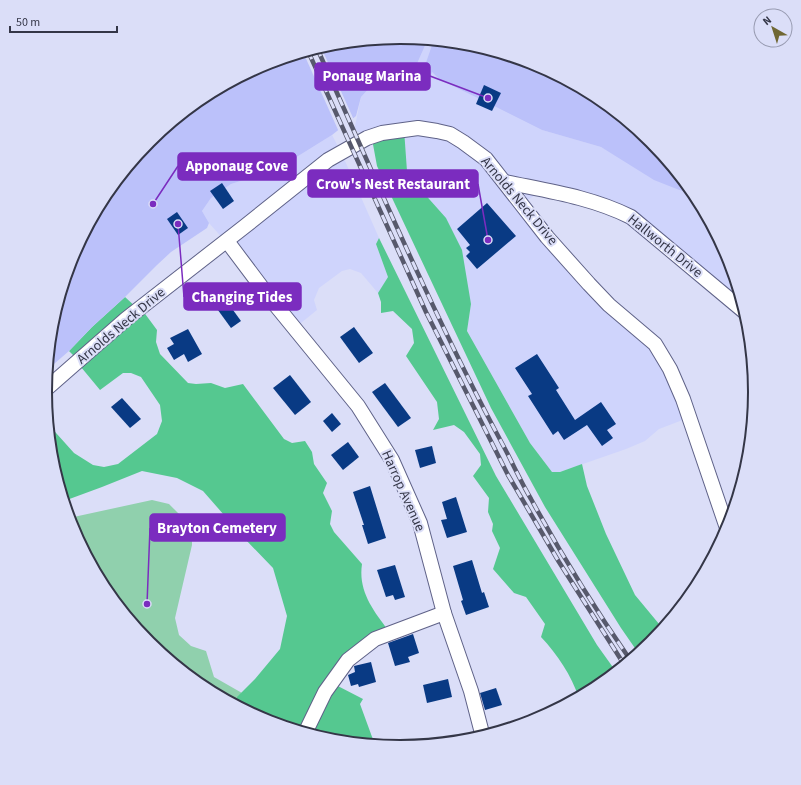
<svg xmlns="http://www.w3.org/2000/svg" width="801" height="785" font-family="'Source Sans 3',sans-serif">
	<rect width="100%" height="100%" fill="#dbdef8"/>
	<g fill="#cfd4fc">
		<polygon points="427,41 433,41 419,86 432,72 439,79 459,89 486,102 542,130 601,147 681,191 697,197 729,257 745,311 617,204 552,184 523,203 600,295 651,339 688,418 659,429 645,441 626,449 560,472 552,472 530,443 467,331 471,304 407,171 404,129 370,134 354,131 361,97 372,85 393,70 405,64 416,66"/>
		<polygon points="332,135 342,154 379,238 376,244 388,277 378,293 361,273 350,269 342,271 319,288 314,300 317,310 296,327 225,241 209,223 202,211 211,198 231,184 250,178 263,171 295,158"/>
	</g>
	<polygon fill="#90d0ad" points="152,500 169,504 192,527 192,545 175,618 179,635 191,646 206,651 214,677 296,724 264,721 203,688 149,644 105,590 72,528 69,518"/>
	<g fill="#55c890">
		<polygon points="404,129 407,171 414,182 446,218 462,250 471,304 467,331 530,443 552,472 560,472 582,464 587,486 606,534 635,595 664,630 652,644 639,654 621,628 545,507 491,408 377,166 372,139"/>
		<path d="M379 238 496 476 597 645 617 673 598 688 579 698C571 675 558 655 541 637L545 624 526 597 514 593 493 569 500 548 492 531 493 524 488 512 489 498 473 476 481 465 480 454 464 432 454 425 433 430 439 419 437 402 406 356 414 343 412 329 393 311 381 313V302L378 293 388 277 376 244Z"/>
		<path d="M125 297 138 309 140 307 157 330 156 342 160 354 188 383 196 384 211 383 225 388 243 384 284 439 292 443 305 441 312 452 314 464 327 483 323 493 332 511 330 524 334 532 362 564C358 591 373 610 388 630L332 683 363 699 360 704 375 745 331 741 264 721 238 707 237 697 255 679 280 649 287 616 273 568 245 539 203 491 177 478 142 471 102 487 64 501 52 462 48 424 74 453 93 465 104 467 118 464 157 434 162 421 160 405 141 377 131 373H123L100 390 76 361 77 359 69 351 92 327Z"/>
	</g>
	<polygon fill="#bbc1fa" points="401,37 470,44 537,64 598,97 652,141 697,197 654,180 601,147 542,130 486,102 459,89 439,79 432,72 426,89 418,86 433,42 427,41 416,66 405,64 393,70 372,85 361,97 356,116 332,135 295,158 263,171 250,178 231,184 211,198 202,211 209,223 207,228 171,252 157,265 125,297 92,327 69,351 47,370 52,323 72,256 105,195 149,141 203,97 265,64 331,44"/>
	<polygon fill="#dbdef8" points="321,47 354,120 339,132 303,52"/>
	<g fill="#093a84">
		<polygon points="484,85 501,93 492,111 476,104"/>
		<polygon points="222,183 234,201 223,209 210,191"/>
		<polygon points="487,203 516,236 477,269 466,256 470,252 466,248 470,245 457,229"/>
		<polygon points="177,212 188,228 178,235 167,219"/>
		<polygon points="225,299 241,321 231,328 215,306"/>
		<polygon points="354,327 373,353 359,363 340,337"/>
		<polygon points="188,329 202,354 188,362 184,354 174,360 167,348 174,344 170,338"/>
		<polygon points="537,354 559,388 556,390 575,420 601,402 616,424 607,430 613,438 602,446 587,425 564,440 558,431 553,435 528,396 532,394 515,368"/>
		<polygon points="290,375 311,402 295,415 273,388"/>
		<polygon points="385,383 411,418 398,427 372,392"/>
		<polygon points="122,398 141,419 130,428 111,407"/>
		<polygon points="332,413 341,424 332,432 323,421"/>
		<polygon points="348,442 359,457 343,470 331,455"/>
		<polygon points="432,446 436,463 420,468 415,450"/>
		<polygon points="370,486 386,538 368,544 362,525 364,525 353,492"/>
		<polygon points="456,497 467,532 447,538 441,520 447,519 442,502"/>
		<polygon points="472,560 482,593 484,592 489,607 466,615 461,601 463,600 453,566"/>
		<polygon points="395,565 405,597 395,600 393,595 386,597 377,570"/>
		<polygon points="413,634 419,653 408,657 410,662 395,666 388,643"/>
		<polygon points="371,662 376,682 359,687 358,684 351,686 348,675 355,672 354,666"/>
		<polygon points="448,679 452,697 427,703 423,685"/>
		<polygon points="496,688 502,705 485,710 480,693"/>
	</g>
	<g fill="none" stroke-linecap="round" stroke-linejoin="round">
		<g stroke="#5f6288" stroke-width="16">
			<g id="street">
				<path d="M505 182C548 191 591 197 631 217L746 313"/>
				<polyline points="227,241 269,297 358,406 392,460 420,523 444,613 471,691 483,737"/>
				<polyline points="45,390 126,319 244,227 328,160 367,138 382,133 418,128 437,131 450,134 463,142 486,159 547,237 589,284 609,305 655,344 670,369 683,399 728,531"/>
				<polyline points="307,734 308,727 325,692 348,660 375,639 444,613"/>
			</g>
		</g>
		<use href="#street" stroke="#fff" stroke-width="14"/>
		<g stroke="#57596c" stroke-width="4.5">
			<g id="rail">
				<path d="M317 48C377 182 434 317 504 447 513 464 521 482 531 499 561 554 595 609 631 661"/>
				<polyline points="308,51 426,312 508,475 559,562 625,666"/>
			</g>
		</g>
		<use href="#rail" stroke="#dbdef8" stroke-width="3" stroke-dasharray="9" stroke-linecap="butt"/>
	</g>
	<g text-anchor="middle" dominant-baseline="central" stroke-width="4" stroke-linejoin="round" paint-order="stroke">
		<g font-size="14" fill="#343647" stroke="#dbdef8">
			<text transform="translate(519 201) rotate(50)">Arnolds Neck Drive</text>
			<text transform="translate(665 246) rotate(39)">Hallworth Drive</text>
			<text transform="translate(121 326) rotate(-40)">Arnolds Neck Drive</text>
			<text transform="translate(403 491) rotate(66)">Harrop Avenue</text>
		</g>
	</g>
	<path d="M0 0H801V785H0ZM52 392a348 348 0 1 1 696 0a348 348 0 1 1-696 0Z" fill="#dbdef8" fill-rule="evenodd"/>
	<path fill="none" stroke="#343647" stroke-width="2" d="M52 392a348 348 0 1 1 696 0a348 348 0 1 1-696 0Z"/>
	<path fill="none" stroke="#7b2cbf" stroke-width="1.5" d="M488 98L430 76M153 204L178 166M488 240L478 184M178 224L184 297M147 604L150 528"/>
	<g fill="#7b2cbf" stroke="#dbdef8" stroke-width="1.5">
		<circle cx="488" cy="98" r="4"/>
		<circle cx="153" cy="204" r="4"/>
		<circle cx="488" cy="240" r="4"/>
		<circle cx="178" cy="224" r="4"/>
		<circle cx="147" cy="604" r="4"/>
	</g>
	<g fill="#7b2cbf" stroke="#7b2cbf" stroke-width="1.5">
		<rect x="315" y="63" width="115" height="27" rx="4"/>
		<rect x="178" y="153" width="118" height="27" rx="4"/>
		<rect x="308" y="170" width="170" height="27" rx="4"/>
		<rect x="184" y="283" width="117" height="27" rx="4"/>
		<rect x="150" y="514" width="135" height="27" rx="4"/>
	</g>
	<g font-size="15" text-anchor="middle" font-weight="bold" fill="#fff">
		<text x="372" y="81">Ponaug Marina</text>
		<text x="237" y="171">Apponaug Cove</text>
		<text x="393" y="189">Crow's Nest Restaurant</text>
		<text x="242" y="302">Changing Tides</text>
		<text x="217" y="533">Brayton Cemetery</text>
	</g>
	<g transform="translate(773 28) rotate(321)"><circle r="19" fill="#dbdef8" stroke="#989bb1"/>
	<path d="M0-3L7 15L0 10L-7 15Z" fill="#706733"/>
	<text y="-6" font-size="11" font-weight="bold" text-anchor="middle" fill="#343647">N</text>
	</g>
	<path d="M10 26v6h107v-6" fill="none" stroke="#343647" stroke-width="2"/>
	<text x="16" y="26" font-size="12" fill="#343647" stroke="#dbdef8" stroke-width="3" paint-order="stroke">50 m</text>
</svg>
